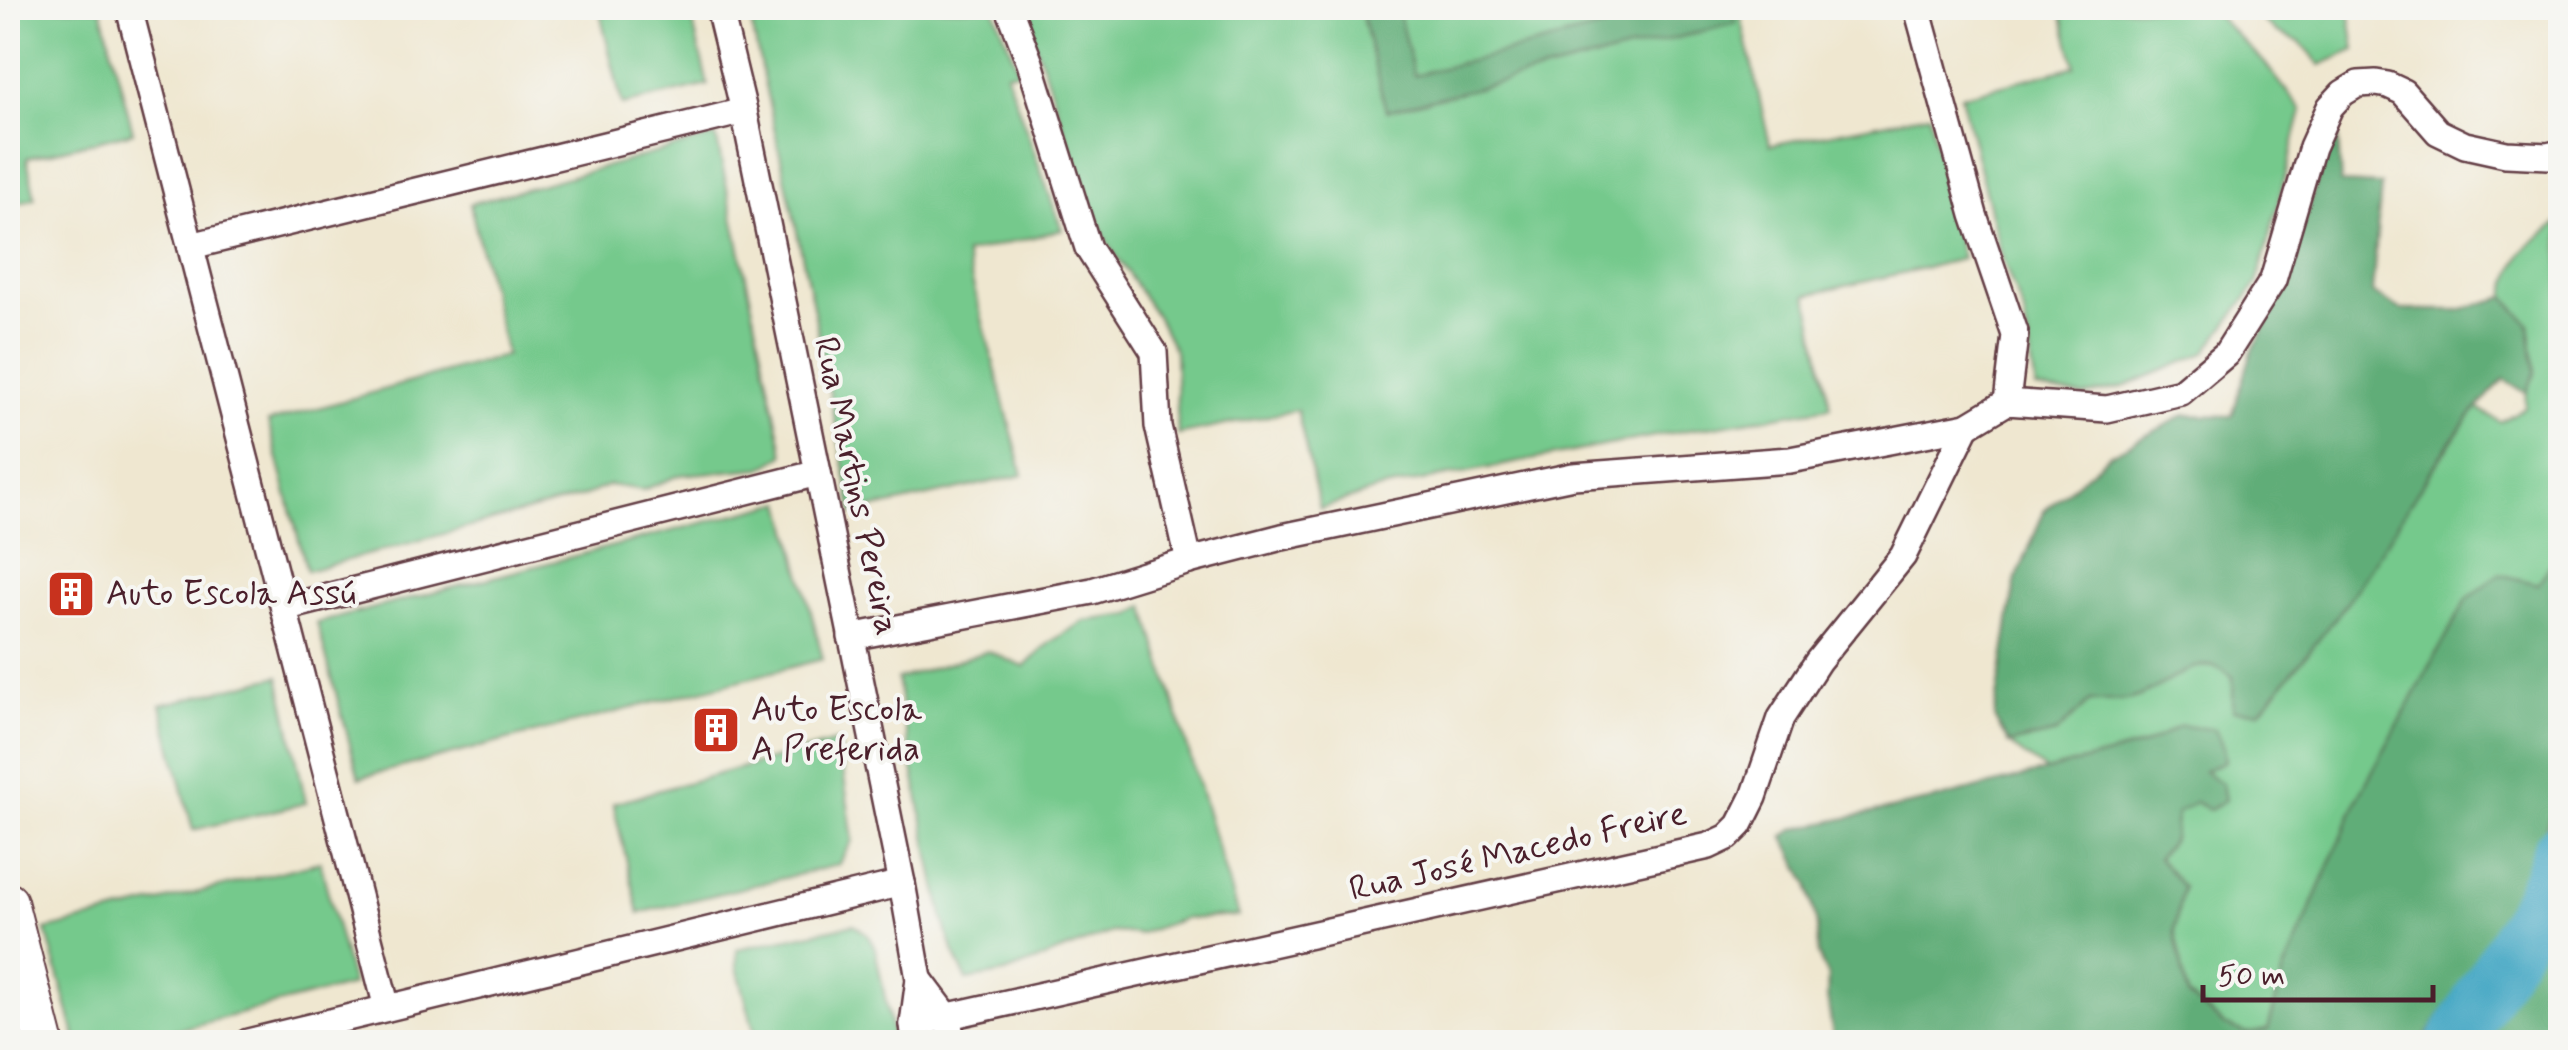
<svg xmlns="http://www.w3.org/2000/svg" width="2568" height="1050" font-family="Mynerve,sans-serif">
	<rect width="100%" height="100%" fill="#f6f6f2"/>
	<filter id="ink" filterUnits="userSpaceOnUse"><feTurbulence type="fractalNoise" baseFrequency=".01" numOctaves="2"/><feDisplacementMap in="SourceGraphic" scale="20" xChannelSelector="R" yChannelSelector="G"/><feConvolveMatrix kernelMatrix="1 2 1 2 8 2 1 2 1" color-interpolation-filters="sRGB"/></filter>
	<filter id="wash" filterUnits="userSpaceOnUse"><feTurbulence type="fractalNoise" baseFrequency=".0048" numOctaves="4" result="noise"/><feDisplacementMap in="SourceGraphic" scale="40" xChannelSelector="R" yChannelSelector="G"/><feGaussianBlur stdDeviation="2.25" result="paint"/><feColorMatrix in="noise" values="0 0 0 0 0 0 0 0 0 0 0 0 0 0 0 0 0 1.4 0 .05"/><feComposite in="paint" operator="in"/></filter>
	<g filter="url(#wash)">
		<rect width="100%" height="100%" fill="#efe7d0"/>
		<g fill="#75c98c" stroke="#60745c" stroke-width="2.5">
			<polygon points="8,8 101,8 133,132 27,158 35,198 8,206"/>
			<polygon points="599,8 689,8 708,85 622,105"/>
			<polygon points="748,8 994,8 1019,71 1006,73 1062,230 965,254 1023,475 853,513 811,296"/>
			<polygon points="1023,8 1739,8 1770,145 1929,114 1962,259 1807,295 1831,407 1665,434 1380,489 1320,509 1297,410 1178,435 1175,352 1160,322 1107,242 1086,193"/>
			<polygon points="2060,8 2209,8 2265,63 2302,111 2257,284 2205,353 2123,387 2084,396 2036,389 2024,314 2003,261 1961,96 2075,66"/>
			<polygon points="2249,8 2349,8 2355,50 2320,65 2300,42 2277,33"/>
			<polygon points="716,136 784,455 762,468 680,475 643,490 609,485 584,496 307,571 268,422 506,355 470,204"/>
			<path d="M2560 222V350L2554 345 2560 358V549L2538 584 2467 599 2360 794 2284 971 2268 1030 2247 1034 2224 1025 2188 996 2174 930 2183 887 2158 858 2173 839 2177 813 2195 802 2204 770 2181 726 2142 746 2046 771 2009 744 2056 733 2090 701 2132 699 2196 666 2222 667 2233 677 2260 711 2308 653 2358 586 2404 511 2476 407 2500 422 2525 407 2526 393 2535 373 2529 325 2505 297C2516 252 2524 248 2560 222Z"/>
			<polygon points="783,502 823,659 359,778 317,623"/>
			<path d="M1145 606 1238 916 1183 919 1138 934 1112 932 1005 973 967 980C946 944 940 902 931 862 919 801 907 740 897 679L988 651 1024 667 1049 643 1084 621 1131 615Z"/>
			<polygon points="279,676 306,803 193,830 161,705"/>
			<polygon points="839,741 853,840 838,865 639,913 613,803"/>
			<polygon points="320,862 352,985 129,1042 77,1042 46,930"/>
			<polygon points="854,924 867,934 875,948 894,1042 757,1042 737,967 737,949"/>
		</g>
		<g fill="#60ad78" stroke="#556652" stroke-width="2.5">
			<polygon points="1360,8 1397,8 1414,75 1682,8 1732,8 1736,23 1386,111"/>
			<path d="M2338 139 2341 183 2381 185 2372 293 2401 310H2459L2505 297 2529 324 2535 373 2526 393 2504 379C2444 438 2405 515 2359 585 2329 629 2294 670 2260 711L2233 710V677C2197 645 2166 691 2131 699 2119 702 2103 700 2090 701L2056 733 2009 744 1994 718 2015 583 2044 511 2109 455 2185 415 2232 416 2252 351 2281 298 2326 152Z"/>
			<polygon points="2560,549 2560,790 2527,880 2423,1042 1834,1042 1827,998 1828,977 1818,955 1817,926 1808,884 1784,836 1795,829 1933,800 2046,771 2142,746 2181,726 2215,729 2223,747 2225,761 2204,771 2222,784 2225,800 2209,809 2195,802 2177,813 2173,839 2158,858 2183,887 2174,930 2188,996 2224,1025 2247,1034 2268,1030 2284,971 2360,794 2467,599 2499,574 2538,584"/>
			<polygon points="2560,892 2560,1042 2484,1042 2512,994"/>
		</g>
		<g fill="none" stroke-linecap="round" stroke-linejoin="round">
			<polyline stroke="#44a7c4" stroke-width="55" points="2455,1042 2542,898 2560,851"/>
		</g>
	</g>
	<g filter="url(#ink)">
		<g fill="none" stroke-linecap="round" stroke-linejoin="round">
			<g stroke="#633d44" stroke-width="30">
				<g id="minor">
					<polyline points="129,8 387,1008"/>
					<polyline points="719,8 744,111 902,883 919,979 913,1024 915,1042"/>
					<polyline points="1009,8 1030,63 1088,248 1154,352 1158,426 1189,561"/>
					<polyline points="1917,8 1974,215 2015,335 2007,402"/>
					<polyline points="191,246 744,111"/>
					<polyline points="284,608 818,473"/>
					<polyline points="851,637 1092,591 1189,561 1282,537 1573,476 1790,460 1967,426 2007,402 2107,409 2181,392 2226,354 2273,280 2312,147 2330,107 2343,93 2358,84 2376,83 2388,85 2403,92 2438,132 2465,145 2506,154 2548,156 2560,153"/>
					<polyline points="919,979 946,1015 953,1042"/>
					<polyline points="8,1008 33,1001"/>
					<polyline points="913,1024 1709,846 1728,837 1740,825 1754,797 1781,718 1818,661 1903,556 1967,426"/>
					<polyline points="248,1042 902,883"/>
				</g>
			</g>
			<g stroke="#633d44" stroke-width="42">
				<polyline id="secondary" points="8,902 44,1042"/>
			</g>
			<use href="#minor" stroke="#fff" stroke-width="25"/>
			<use href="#secondary" stroke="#fff" stroke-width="38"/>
		</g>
	</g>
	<defs>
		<g id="building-square" transform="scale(2.5)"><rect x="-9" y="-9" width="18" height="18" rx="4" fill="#c8321e" stroke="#f6f6f2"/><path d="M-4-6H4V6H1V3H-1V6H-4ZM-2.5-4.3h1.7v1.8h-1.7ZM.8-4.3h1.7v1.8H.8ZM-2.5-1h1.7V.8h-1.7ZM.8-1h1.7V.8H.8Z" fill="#fff"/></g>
	</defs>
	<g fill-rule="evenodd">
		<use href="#building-square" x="71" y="594"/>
		<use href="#building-square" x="716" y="730"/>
	</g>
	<g text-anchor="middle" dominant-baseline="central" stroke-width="8" stroke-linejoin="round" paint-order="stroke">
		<g font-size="35" fill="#4a1f2b" stroke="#f6f6f2">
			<text transform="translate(856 486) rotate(78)">Rua Martins Pereira</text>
			<text transform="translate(1518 852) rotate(-13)">Rua José Macedo Freire</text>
		</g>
		<g font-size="35" fill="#4a1f2b" stroke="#f6f6f2" text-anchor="start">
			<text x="106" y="594">Auto Escola Assú</text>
			<text x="751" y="710">Auto Escola<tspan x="751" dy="40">A Preferida</tspan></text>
		</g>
	</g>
	<rect width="2568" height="1050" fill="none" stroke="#f6f6f2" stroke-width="40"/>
	<path d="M2203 985v15h230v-15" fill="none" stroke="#4a1f2b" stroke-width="5"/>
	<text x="2218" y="985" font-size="30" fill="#4a1f2b" stroke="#f6f6f2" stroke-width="8" paint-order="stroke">50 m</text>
</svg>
